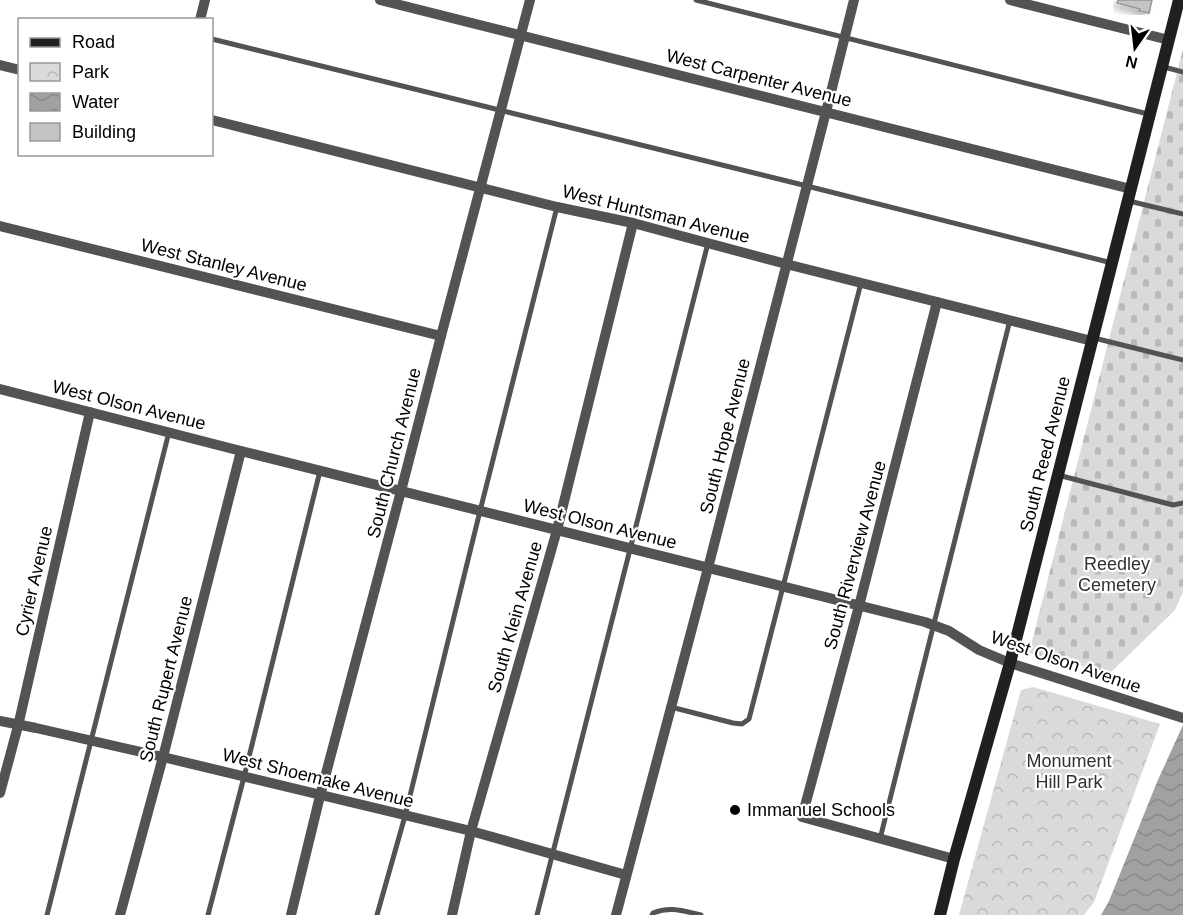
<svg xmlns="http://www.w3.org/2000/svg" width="1183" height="915" font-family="Helvetica,sans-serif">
	<defs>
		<pattern id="cemetery-stones" width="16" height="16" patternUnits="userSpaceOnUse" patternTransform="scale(1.5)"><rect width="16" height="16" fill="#dadada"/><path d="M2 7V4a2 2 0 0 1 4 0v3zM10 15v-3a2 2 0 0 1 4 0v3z" fill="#b9b9b9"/></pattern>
		<pattern id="park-crowns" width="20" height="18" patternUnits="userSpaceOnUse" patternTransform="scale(1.5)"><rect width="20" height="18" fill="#dadada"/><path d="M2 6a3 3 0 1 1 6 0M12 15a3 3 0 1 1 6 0" fill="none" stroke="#b9b9b9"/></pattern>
		<pattern id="water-waves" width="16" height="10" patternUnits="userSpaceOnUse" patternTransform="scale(1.5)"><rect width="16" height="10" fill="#a1a1a1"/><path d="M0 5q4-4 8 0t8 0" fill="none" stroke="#898989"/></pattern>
		<filter id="shadow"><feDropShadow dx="-4.5" dy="4.5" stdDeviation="3" flood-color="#0004"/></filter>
	</defs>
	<rect width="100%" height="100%" fill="#fff"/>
	<polygon fill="url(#cemetery-stones)" points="1183,49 1183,592 1175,610 1110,673 1029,653"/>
	<polygon fill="url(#park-crowns)" points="1033,687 1160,724 1094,902 1084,915 959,915 1021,690"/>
	<polygon fill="url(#water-waves)" points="1183,725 1183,915 1101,915 1109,901 1157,782"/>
	<polygon fill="#c3c3c3" stroke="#979797" stroke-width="1.5" filter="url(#shadow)" points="1118,0 1152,0 1149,13 1139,11 1140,9 1117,3"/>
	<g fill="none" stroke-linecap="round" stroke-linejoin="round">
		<g stroke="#535353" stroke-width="5">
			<polyline points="696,0 1148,114"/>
			<polyline points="212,39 807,186 1112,263"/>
			<polyline points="1164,67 1183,72"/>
			<polyline points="1129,201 1183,214"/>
			<polyline points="1094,338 1183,360"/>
			<polyline points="1058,475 1173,505 1183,503"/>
			<polyline points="671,707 733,723 742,724 749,719 861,283"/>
			<polyline points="880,839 1010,320"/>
			<polyline points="47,915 169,432"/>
			<polyline points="208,915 244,777 320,471"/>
			<polyline points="377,915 405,816 480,511 557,207"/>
			<polyline points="537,915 708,243"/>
			<path d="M652 915 653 913C670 906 683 911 701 915"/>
		</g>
		<g stroke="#535353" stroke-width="10">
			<polyline points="380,0 1131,189"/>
			<polyline points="1010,0 1169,40"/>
			<polyline points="200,20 205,0"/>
			<polyline points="0,65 20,70"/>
			<polyline points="212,120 557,207 633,223 786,264 1092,341"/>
			<polyline points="0,226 441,336"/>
			<polyline points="937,302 859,606 802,817 954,859"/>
			<polyline points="0,389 241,451 925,622 949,631 979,650 1010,663 1183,718"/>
			<polyline points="0,721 36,728 163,757 471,831 626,875"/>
			<polyline points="0,793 18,726 90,412"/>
			<polyline points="120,915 163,757 241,451"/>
			<polyline points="291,915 320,796 401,491 441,336 530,0"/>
			<polyline points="452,915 471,831 557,530 633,223"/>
			<polyline points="616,915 708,568 826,112 854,0"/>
		</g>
		<polyline stroke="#202020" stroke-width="12" points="940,915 954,859 1010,663 1179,0"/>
	</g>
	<circle fill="#000" stroke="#fff" stroke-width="2" cx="735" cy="810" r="6"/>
	<g text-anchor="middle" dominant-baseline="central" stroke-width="4.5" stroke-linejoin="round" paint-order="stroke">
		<g font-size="18" fill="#000" stroke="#fff">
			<text transform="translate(759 78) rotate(14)">West Carpenter Avenue</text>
			<text transform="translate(656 214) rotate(14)">West Huntsman Avenue</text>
			<text transform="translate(224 265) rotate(14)">West Stanley Avenue</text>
			<text transform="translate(129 405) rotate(14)">West Olson Avenue</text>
			<text transform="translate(725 436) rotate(-76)">South Hope Avenue</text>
			<text transform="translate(394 453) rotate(-76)">South Church Avenue</text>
			<text transform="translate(1045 454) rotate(-76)">South Reed Avenue</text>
			<text transform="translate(600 524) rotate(14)">West Olson Avenue</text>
			<text transform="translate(855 555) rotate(-75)">South Riverview Avenue</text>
			<text transform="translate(34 581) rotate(-77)">Cyrier Avenue</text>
			<text transform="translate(515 617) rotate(-74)">South Klein Avenue</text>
			<text transform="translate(1066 662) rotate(19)">West Olson Avenue</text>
			<text transform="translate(166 679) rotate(-76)">South Rupert Avenue</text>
			<text transform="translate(318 778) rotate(14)">West Shoemake Avenue</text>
		</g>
		<g font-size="18" fill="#313131" stroke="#fff">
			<text x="1117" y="564">Reedley<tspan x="1117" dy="21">Cemetery</tspan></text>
			<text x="1069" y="761">Monument<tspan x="1069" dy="21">Hill Park</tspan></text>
		</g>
		<g font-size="18" fill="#000" stroke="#fff" text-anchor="start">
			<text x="747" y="810">Immanuel Schools</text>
		</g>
	</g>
	<rect x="18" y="18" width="195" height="138" fill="#ffffff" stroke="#999999" stroke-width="1.5"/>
	<rect x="30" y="38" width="30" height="9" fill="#202020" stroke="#999999" stroke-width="1.5"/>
	<text x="72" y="48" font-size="18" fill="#000000">Road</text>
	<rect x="30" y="63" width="30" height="18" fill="url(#park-crowns)" stroke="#999999" stroke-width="1.5"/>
	<text x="72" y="78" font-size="18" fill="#000000">Park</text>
	<rect x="30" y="93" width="30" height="18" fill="url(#water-waves)" stroke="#999999" stroke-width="1.5"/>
	<text x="72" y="108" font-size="18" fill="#000000">Water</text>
	<rect x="30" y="123" width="30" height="18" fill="#c3c3c3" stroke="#999999" stroke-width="1.5"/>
	<text x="72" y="138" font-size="18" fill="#000000">Building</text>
	<g transform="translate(1135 48) rotate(194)" stroke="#ffffff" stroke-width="4.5" paint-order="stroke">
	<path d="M0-4.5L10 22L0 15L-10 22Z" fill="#000000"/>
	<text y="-9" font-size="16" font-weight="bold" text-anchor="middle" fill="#000000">N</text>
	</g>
</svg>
